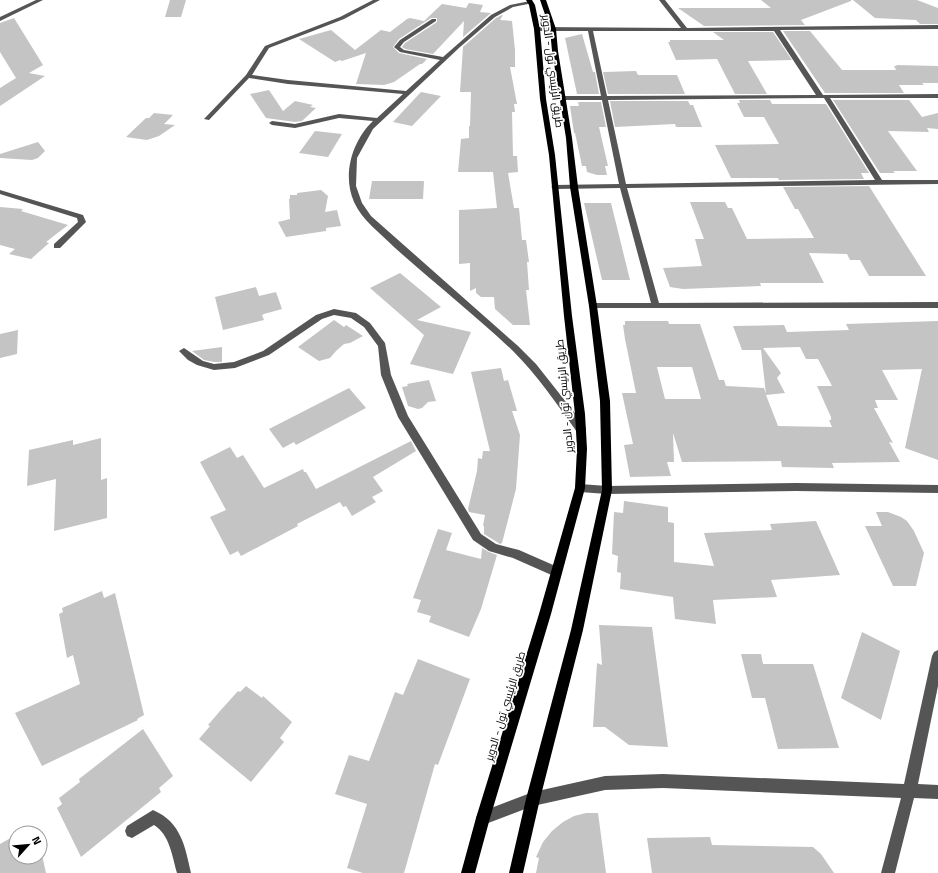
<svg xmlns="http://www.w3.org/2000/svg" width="938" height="873" font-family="'Titillium Web',Cairo,sans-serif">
	<rect width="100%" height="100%" fill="#fff"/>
	<g fill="#c4c4c4" fill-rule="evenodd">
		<polygon points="170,0 186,0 181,17 165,17"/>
		<polygon points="761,0 851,0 851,1 801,20 805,25 704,26 678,8 771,8"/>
		<polygon points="853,0 917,0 938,8 938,24 920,24 916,20 875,18"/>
		<polygon points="469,3 483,5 480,12 491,13 463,37 464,21 433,54 405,49 402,47 405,43 437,22 437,18 431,18 399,39 393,47 399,53 427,59 422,64 420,64 394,82 384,85 356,84 366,53 342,61 340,60 335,62 299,39 331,30 355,50 381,30 390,32 407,19 410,18 424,21 442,4 466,8"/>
		<polygon points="502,15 503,15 500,20 512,21 515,50 515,67 510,67 517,104 514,104 515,112 512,112 513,156 517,156 518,172 508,173 514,208 519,208 522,240 526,240 529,262 527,262 529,290 526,290 530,325 513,325 495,309 494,297 481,297 476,293 476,288 470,291 470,263 459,264 459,210 497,208 493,172 458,172 461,139 469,138 469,126 470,126 471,92 460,92 463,47 496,18"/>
		<polygon points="14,18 43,65 29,73 45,76 0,106 0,88 16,78 0,52 0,23"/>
		<polygon points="783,31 810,31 842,70 896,70 894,66 897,66 896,65 938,66 938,83 922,83 924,85 899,85 904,93 825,93"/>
		<polygon points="713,32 773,32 792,60 748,61 767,94 735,94 717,59 676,60 668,42 670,42 670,40 724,40"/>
		<polygon points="582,34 593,72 595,72 599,94 577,94 565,38"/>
		<polygon points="636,71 638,75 677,75 685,94 608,94 603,72"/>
		<polygon points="269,90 283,111 295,101 313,105 310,107 316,108 302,121 295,122 266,118 250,94"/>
		<polygon points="421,92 441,96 412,126 393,122"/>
		<polygon points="739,100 770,100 772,104 826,104 869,173 861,173 864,179 779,180 778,178 731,178 715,145 779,144 764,117 744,117 737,103 740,103"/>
		<polygon points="833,100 909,100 922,117 938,113 938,129 927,128 929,132 888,131 917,171 893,171 895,173 880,173"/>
		<polygon points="610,101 688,101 690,105 693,105 702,127 676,127 675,124 615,127"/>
		<polygon points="578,102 601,102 606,127 599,127 608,166 605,166 607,175 597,175 587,172 586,166 582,166 575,133 574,133 570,106 579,106"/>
		<polygon points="154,113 173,115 164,124 175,125 159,136 147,140 126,137 146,118 149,118"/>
		<polygon points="315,131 342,134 328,157 299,153"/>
		<polygon points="38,142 45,151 38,158 32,160 0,158 0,154"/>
		<polygon points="372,181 424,181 423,199 369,199"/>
		<polygon points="869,186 926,276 869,276 860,260 850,260 847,254 809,253 824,283 760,283 761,286 683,289 670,287 663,268 702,266 695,239 704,239 690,202 725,202 728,208 732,208 747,239 814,238 798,209 795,209 783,187"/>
		<polygon points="321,190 328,196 325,212 337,210 341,226 326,228 326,231 286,237 278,222 290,219 289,199 290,199 290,195 297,195 297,193"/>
		<polygon points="584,203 611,203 630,280 602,280"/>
		<polygon points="0,207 23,209 21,211 68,225 46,242 49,243 31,259 9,254 15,249 0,245"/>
		<polygon points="400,273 441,307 417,320 471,332 453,374 410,364 424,335 370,288"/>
		<polygon points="256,287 259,296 276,292 282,309 264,314 262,315 264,320 223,330 215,297"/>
		<polygon points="334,320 344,327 346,325 363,336 350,343 344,344 336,351 330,358 319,361 298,347"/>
		<path d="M625 321H668L669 324H700L719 380H724L726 386 764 388 766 394 761 350H742L733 326 784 325 787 332 849 330 846 324 938 321V460L905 448 922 369 882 370 898 400H875L878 408H874L893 443 889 442 900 462 832 463 834 468 782 467 781 461 682 462 673 433 674 462H667L671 476 630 477 624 445 633 444 622 393H636L625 339 623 325H625ZM800 347 806 359H818L832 386H817L831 417V420H829L832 427 778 426 766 395 785 393 777 378 781 373 763 348ZM657 367H692L701 399H665Z"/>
		<polygon points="18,330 17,354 0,358 0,334"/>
		<polygon points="222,347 222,362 214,362 204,360 192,351"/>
		<polygon points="501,368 504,381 508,380 517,411 512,411 520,435 516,489 502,543 500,544 484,534 484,526 483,526 485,515 469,512 468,509 477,471 478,458 482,459 483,451 490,451 471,372"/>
		<polygon points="429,380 436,401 428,402 422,408 418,409 408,406 402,387 408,386 407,384"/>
		<polygon points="349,388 366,408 296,445 294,442 283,448 269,429"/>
		<polygon points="101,438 101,480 107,478 107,518 54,531 56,479 27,486 29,450 73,440 73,445"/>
		<polygon points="411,441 416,451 373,477 383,491 372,497 376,502 352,516 346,506 343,507 340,502 297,524 298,526 241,556 238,551 230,555 210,517 226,510 200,462 230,447 237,458 243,455 264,488 303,469 304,472 306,472 316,489"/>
		<polygon points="624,501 668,507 668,522 674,523 674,562 714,566 704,533 772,530 770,524 816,521 840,575 771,580 777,597 713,600 716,624 675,619 673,597 620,589 621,573 617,572 618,556 612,554 614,512 623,513"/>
		<polygon points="876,512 888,512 901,517 907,521 914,531 924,553 916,586 893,586 865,526 882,526"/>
		<polygon points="438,529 452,533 446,550 481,559 482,548 489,552 497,555 481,609 469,637 429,622 431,616 417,612 421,600 413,598"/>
		<polygon points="102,591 104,598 115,593 144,715 137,719 138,720 42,766 15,713 80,684 73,655 67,658 59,614 63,612 62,608"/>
		<polygon points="599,625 652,627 668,747 629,745 605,727 593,727 597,663 602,665"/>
		<polygon points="862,632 900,651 881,720 841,698"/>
		<polygon points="741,654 761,654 763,664 813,664 839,748 778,749 765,698 752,698"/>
		<polygon points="418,659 470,679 438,765 435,764 404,873 363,873 347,868 367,804 335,794 349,755 369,761 395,692 403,695"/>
		<polygon points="246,686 262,698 263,696 292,722 280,738 284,742 251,782 199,739 210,726 208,725 220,711 238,691 240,692"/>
		<polygon points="143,729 173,776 159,788 161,792 81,857 57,808 62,804 59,798 80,782 79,779"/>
		<polygon points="586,813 598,813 606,873 536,873 539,858 536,857 543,842 552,831 563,822 574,816"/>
		<polygon points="16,835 16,857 40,857 40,846 46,873 0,873 0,844"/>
		<polygon points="710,837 712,845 813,847 821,854 834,873 652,873 647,838"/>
	</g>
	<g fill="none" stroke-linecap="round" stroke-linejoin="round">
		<g fill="#555" fill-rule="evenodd">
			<polygon points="36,0 43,0 0,21 0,17"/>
			<path d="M373 0H380L344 19 269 48 252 75 288 80 406 91 440 60 400 52 394 47 400 40 432 19H436V21L404 42 400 47 404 50 443 57 491 15 510 5 530 1 533 3 513 7 495 17 460 47 373 129 357 158 356 186 362 203 371 216 518 346 536 364 585 426 586 429 585 432H577C557 404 537 375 513 351 475 315 433 282 394 247 380 233 362 220 354 202 342 175 352 141 373 121L339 118 295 128 272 125 269 123 272 121 295 124 339 114 377 118 403 94 288 84 249 78 209 120 204 119 246 75 265 46 340 17Z"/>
			<path d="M659 0H665L687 28 938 25V29L780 30 823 95 938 94V98H830L882 180H938V184L627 188 659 303 938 302V308H590L589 306 593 303H651L620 188 555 189 551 187 555 185 619 184 602 100H563L560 98 563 96H601L588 31H537L534 29 537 27 681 28ZM593 31H774L816 95 607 96ZM820 98H824L875 180 626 184 608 100Z"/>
			<polygon points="0,190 83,215 86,222 60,248 54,248 54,244 78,222 77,218 0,194"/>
			<polygon points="334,309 356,313 370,323 385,343 391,375 408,416 481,534 496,544 519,550 560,568 562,572 560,576 556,577 513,558 489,551 473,540 398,417 381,375 378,346 364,327 351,318 334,315 322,319 269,355 235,368 214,370 197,365 188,360 179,351 184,348 203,361 214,364 234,362 263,351 316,315"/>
			<polygon points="796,483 938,485 938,493 796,491 607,494 580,492 576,491 575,488 576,485 580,484 607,486"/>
			<polygon points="938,650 938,686 918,784 938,785 938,799 914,798 895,873 881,873 901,798 663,788 605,790 533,806 483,825 478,823 476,818 478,813 533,792 605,776 663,774 904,784 932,656 934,652"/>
			<path d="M153 810C181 822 185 846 191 873H177C172 856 170 835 154 825L132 838 127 836 125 831 127 826Z"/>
		</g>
		<g fill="#000" fill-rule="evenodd">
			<polygon points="526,0 532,0 535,5 540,29 546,99 555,155 572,316 585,414 587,449 585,488 551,614 490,818 475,873 461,873 476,818 539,614 575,488 577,449 575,414 564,316 549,155 540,99 534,29 529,5"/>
			<polygon points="540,0 546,0 556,29 558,51 572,138 578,187 597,306 610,401 612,490 583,630 540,799 523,873 509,873 526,799 571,630 602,490 600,401 589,306 570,187 566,138 552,51 550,29"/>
		</g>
	</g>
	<g text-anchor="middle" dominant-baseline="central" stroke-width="3.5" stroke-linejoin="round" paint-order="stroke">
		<g font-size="11" fill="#000" stroke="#fff">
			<text transform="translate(553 71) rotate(83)">طريق الرئيسي تول - الدوير</text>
			<text transform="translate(564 396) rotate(-95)">طريق الرئيسي تول - الدوير</text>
			<text transform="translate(505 706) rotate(-73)">طريق الرئيسي تول - الدوير</text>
		</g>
	</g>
	<g transform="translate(28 845) rotate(63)"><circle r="19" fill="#ffffff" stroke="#999999"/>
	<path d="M0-3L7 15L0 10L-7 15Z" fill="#000000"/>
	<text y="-6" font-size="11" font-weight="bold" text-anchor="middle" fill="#000000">N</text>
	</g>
</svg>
